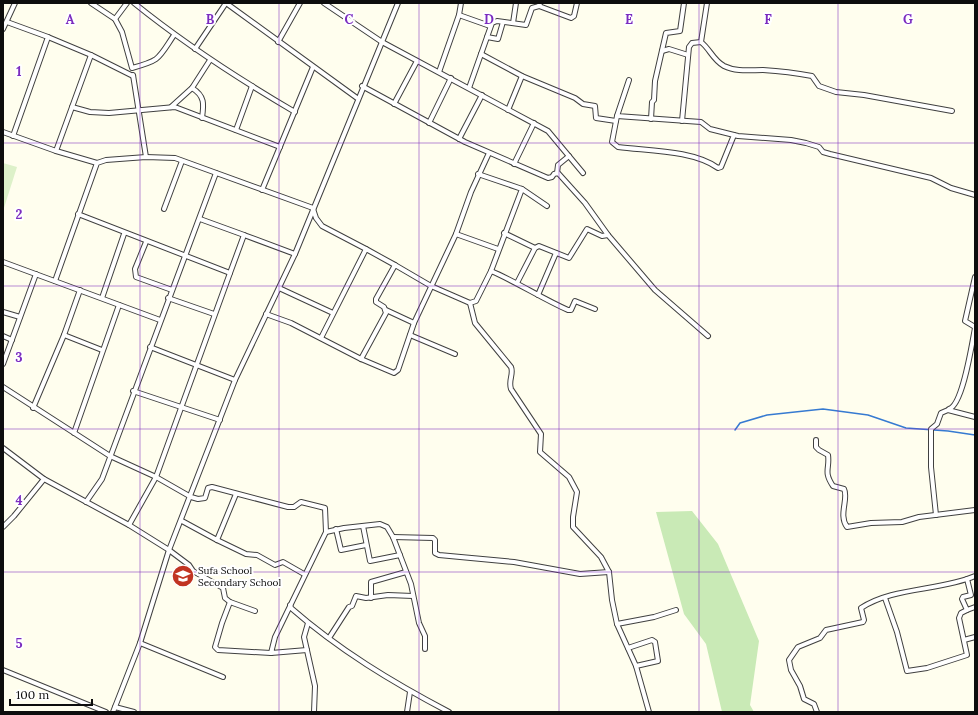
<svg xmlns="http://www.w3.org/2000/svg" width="978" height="715" font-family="Lora,serif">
	<rect width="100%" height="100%" fill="#fffeee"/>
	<polygon fill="#c9eab6" points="692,511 718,544 759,641 750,705 754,712 722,712 706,644 684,614 656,512"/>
	<polygon fill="#ddf1c9" points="3,163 17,167 3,211"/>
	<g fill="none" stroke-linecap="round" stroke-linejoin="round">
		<polyline stroke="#367ad1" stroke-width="1.5" points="735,430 740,423 767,415 823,409 868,415 906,428 948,431 975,435"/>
		<g stroke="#404040" stroke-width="6">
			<g id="minor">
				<path d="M91 3 115 19 122 32 132 68C161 60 158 59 174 35"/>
				<path d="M134 3C186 45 237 78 295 112"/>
				<polyline points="226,3 357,98"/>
				<polyline points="324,3 382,42 548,131 583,173"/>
				<path d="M707 3 701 42C710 49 713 60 724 66 736 72 750 70 763 70 779 71 796 73 812 76L819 86 836 92 864 95 952 111"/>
				<polyline points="539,6 571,18 574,16 577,3"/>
				<polyline points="459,15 490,26"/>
				<polyline points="115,19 127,3"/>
				<polyline points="7,22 48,37 13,136"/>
				<polyline points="513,23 516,3"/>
				<polyline points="3,29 15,3"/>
				<polyline points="48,37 91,55 133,76"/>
				<polyline points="487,37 498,39 503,22"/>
				<polyline points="278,42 300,3"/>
				<polyline points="195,49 226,3"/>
				<polyline points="662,51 669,49 688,55"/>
				<polyline points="481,54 522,76 575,98 583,104 595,106 596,118 616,121"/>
				<polyline points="439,72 459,15 461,3"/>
				<polyline points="133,75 146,157"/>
				<polyline points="629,80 617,116 701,122 710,129 738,136 791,140 806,143 819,147 823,152 830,154 931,178 951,188 975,195"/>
				<polyline points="362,86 465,142 548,178 552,177 554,174 558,173 585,203 608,235 655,290 708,336"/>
				<path d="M192 88C205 96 204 104 202 118"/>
				<polyline points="469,88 492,23 497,21 526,25 532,8 539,6 540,3"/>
				<polyline points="394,104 417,61"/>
				<polyline points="72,107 90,112 109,113 175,107 280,147"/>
				<polyline points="171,107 192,88 210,60"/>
				<polyline points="508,110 522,76"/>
				<path d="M617 116 612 142 618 147C648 151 693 150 718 168L721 167 734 135"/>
				<polyline points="651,119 652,102 654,100 655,81 666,33 680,31 684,3"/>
				<polyline points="682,121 689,47 692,43 701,42"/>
				<polyline points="429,123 451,78"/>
				<polyline points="236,130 252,86"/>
				<polyline points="3,132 56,151 97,163"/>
				<polyline points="459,139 482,95"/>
				<polyline points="56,151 91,55"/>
				<polyline points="514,164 534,123"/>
				<polyline points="557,173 558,165 569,156"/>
				<polyline points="478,174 522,189 491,271"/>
				<polyline points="522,189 547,206"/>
				<polyline points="262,190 313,67"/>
				<polyline points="164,209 182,161"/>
				<polyline points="313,209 316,218 322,226 366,249"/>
				<polyline points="78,214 230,273 244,235 295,254"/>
				<polyline points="200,219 244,235"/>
				<polyline points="504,233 535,248"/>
				<polyline points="456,234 498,249"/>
				<polyline points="146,242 135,269 136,277 172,290"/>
				<polyline points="3,262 160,320"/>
				<polyline points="975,277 965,321 975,327"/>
				<polyline points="55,281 97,163 106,160 146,157 175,158 313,208"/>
				<polyline points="517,283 535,248 539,246 569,258 587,229 602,236 608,235"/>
				<polyline points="279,288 333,313"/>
				<polyline points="538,295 556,253"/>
				<polyline points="102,298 124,234"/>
				<polyline points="168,298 214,314"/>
				<path d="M470 303 475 323 511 367C514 374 508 380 511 389L541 434 540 452 569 477 577 492 573 517V527L601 557 609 572 612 600 617 624 636 666 649 712"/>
				<polyline points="386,310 414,323"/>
				<polyline points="3,312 20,317"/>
				<polyline points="266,314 291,323 361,359 394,373 398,370 414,323 456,234 471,192 489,153"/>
				<polyline points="64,335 102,350"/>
				<polyline points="410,335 455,354"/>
				<polyline points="3,336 12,340"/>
				<polyline points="321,338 366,249 395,265"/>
				<polyline points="150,347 235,380"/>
				<path d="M361 359 386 313 384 307 376 302V299L395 265 431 286 470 303 476 301 491 271C517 282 541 298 568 310H571L575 301 595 309"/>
				<polyline points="3,364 36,274"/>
				<polyline points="3,387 110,456 156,477 191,497 198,499 205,498 208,488 212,487 288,507 294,507 301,502 325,508 326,532 275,637 271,653 307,650"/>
				<polyline points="133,391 220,420"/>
				<polyline points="33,408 64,335 80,290"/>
				<path d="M949 409C963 405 972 343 975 328"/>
				<polyline points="74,433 119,305"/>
				<path d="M816 440V447L819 450 828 455C830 469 823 471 833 486L844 489C849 498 838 515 847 527L871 523 902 522 919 517 975 510"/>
				<polyline points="3,448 44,479 129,525 169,550 189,565 193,571 223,588 225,598 230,602"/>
				<polyline points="86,502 102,479 216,173"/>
				<polyline points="936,515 931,467 931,429 937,424 941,413 948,410 975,417"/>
				<polyline points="182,521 217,540 236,494"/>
				<polyline points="129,525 156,477 230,273"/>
				<polyline points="363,526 370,561 400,555"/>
				<polyline points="3,527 14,516 44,479"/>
				<polyline points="336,529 341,550 366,545"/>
				<polyline points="326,532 344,528 380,524 387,527 393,537 411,584 419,623 425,636 425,649"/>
				<polyline points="393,537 433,538 435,540 435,553 439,555 514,562 580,574 609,572"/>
				<polyline points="217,540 246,554 257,555 275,565 283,562 304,574"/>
				<polyline points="967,579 971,595 963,597 962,599 967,610 975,607"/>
				<polyline points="371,598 371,582 406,572"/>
				<polyline points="885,598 897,632 907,671 927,668 967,655 959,618 961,613 967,610"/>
				<path d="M290 605 291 608C339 650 392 682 449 712"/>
				<polyline points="255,611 230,602 222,623 215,647 218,650 271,653"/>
				<polyline points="308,623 304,637 315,686 314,712"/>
				<polyline points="617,624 654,617 676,610"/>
				<polyline points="329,638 349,607 352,606 356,596 366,598 388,595 413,596"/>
				<polyline points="964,640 975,637"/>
				<polyline points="140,643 223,677"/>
				<polyline points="628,648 652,640 655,642 658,661 636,666"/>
				<polyline points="3,670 106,712"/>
				<polyline points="115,707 134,712"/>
				<polyline points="113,712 140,643 169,550 235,380 295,254 398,3"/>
				<polyline points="407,712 410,692"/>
				<path d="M817 712 814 704 804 699 800 686 791 670 789 660 798 647 820 638 826 630 863 622 864 620 861 608C893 587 940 591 975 576"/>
			</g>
		</g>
		<use href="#minor" stroke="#fff" stroke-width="4"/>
	</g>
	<path fill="none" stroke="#7b2cbf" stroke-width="1" stroke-opacity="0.55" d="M140 3V712M279 3V712M419 3V712M559 3V712M699 3V712M838 3V712M3 143H975M3 286H975M3 429H975M3 572H975"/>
	<defs>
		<g id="school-disc" transform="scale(1.15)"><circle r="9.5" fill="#c13422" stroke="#fff"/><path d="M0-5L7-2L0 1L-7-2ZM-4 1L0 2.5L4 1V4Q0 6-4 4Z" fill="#fff"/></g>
	</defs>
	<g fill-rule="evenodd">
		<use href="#school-disc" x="183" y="576"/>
	</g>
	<g text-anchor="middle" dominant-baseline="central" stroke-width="4" stroke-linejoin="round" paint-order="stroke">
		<g font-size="10" fill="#0d0d0d" stroke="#fff" text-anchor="start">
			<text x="198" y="570">Sufa School<tspan x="198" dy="12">Secondary School</tspan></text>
		</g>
	</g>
	<g font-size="13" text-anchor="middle" font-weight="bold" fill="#7b2cbf" stroke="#fff" stroke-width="4" stroke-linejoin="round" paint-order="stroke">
		<text x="70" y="24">A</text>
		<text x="210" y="24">B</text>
		<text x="349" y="24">C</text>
		<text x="489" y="24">D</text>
		<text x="629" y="24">E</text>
		<text x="768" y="24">F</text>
		<text x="908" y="24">G</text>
		<text x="19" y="76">1</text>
		<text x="19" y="219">2</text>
		<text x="19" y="362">3</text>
		<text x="19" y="505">4</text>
		<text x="19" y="648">5</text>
	</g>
	<rect width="978" height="715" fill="none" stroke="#0d0d0d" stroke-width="8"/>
	<path d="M10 699v6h82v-6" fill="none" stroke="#0d0d0d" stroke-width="2"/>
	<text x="16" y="699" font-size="12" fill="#0d0d0d" stroke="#ffffff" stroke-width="3" paint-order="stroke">100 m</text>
</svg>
